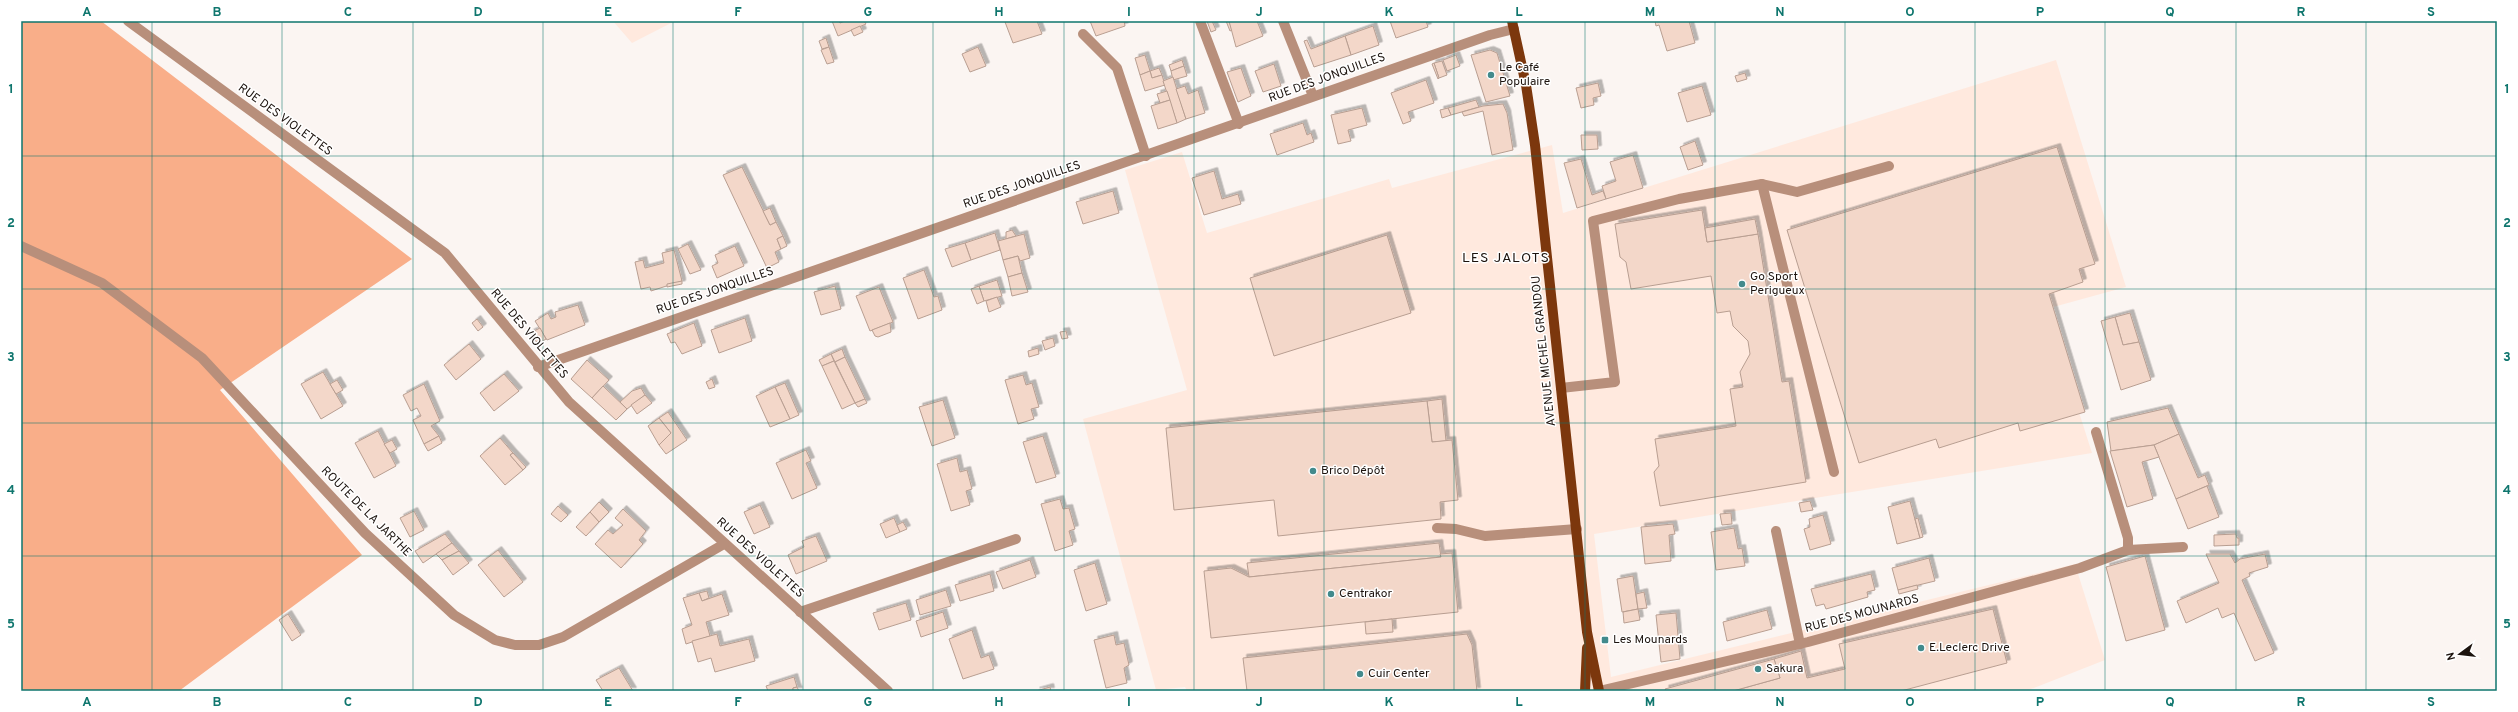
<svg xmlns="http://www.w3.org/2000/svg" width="2518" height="712" font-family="Overpass,sans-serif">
	<defs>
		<filter id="shadow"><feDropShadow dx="3.5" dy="-3.5" stdDeviation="0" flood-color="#0004"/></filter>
	</defs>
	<rect width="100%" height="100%" fill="#fbf5f2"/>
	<g fill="#ffe9de">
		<polygon points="613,21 675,21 632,43"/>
		<polygon points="2056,60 2126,287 2046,309 2092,453 1594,534 1611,677 2075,564 2105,660 2026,691 1187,691 1185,687 1156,690 1083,419 1187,390 1125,170 1182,152 1207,233 1389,179 1392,188 1552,145 1563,213"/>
	</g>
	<polygon fill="#f9ae89" points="21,21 101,21 412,259 220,390 362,555 179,691 21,691"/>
	<g fill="#f3d7c9" stroke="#b89e91" filter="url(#shadow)">
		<polygon points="832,21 839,21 840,23 845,21 864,21 866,24 838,36"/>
		<polygon points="1008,21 1037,21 1042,34 1013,43 1005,22"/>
		<polygon points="1090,21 1124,21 1125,26 1096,36"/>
		<polygon points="1207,21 1212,21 1216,30 1211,32"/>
		<polygon points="1226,21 1229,21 1232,30 1230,31"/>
		<polygon points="1229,21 1257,21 1263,36 1236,47"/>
		<polygon points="1390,21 1426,21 1428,27 1396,38"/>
		<polygon points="1655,21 1689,21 1695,43 1667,51 1659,25 1656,26"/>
		<polygon points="860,26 863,32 854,36 851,30"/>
		<polygon points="1373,26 1379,45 1351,55 1345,36"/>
		<polygon points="1345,36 1351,55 1314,67 1304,41 1307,40 1311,49"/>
		<polygon points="826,38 829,47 822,49 819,41"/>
		<polygon points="829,47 834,62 827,64 821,50"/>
		<polygon points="978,47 986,66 970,72 962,54"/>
		<polygon points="1490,50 1497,53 1510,96 1486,102 1471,55"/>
		<polygon points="1145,55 1150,71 1140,75 1135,58"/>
		<polygon points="1456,55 1460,66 1447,71 1443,60"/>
		<polygon points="1182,60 1184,66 1171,71 1169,65"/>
		<polygon points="1442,61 1447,75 1439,78 1434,63"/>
		<polygon points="1434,63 1439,78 1438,79 1432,64"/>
		<polygon points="1274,64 1281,86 1263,92 1255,71"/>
		<polygon points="1184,66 1187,76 1173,80 1171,71"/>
		<polygon points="1159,68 1162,75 1152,78 1150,71"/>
		<polygon points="1241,68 1251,96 1238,102 1227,72"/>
		<polygon points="1150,71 1152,78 1162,75 1165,85 1145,91 1140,75"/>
		<polygon points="1745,73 1747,79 1737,82 1735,76"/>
		<polygon points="1173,77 1186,119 1177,123 1163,81"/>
		<polygon points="1426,80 1434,103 1408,112 1411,121 1403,124 1391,93"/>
		<polygon points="1598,83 1601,96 1593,98 1594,105 1581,108 1576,88"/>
		<polygon points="1185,86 1188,94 1198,90 1205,113 1186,119 1176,89"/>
		<polygon points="1702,86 1711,115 1687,122 1678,93"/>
		<polygon points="1167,91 1170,100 1160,103 1157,94"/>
		<polygon points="1170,100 1177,123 1158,129 1151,106"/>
		<polygon points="1476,100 1479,107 1451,115 1448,108"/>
		<polygon points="1503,104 1507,113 1513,150 1492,155 1483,111 1464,116 1462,112 1483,106"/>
		<polygon points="1362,108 1367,125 1348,130 1351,141 1338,144 1331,115"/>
		<polygon points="1448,108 1451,115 1442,118 1440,110"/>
		<polygon points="1303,123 1307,135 1311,133 1314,142 1277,155 1270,134"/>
		<polygon points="1581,135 1597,135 1598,149 1582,150"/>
		<polygon points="1695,141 1703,165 1688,170 1680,147"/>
		<polygon points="2057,147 2095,264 2079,269 2083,282 2049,294 2085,412 2020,431 2018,423 1939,448 1936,439 1859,463 1787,230"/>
		<polygon points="1633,155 1643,188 1606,199 1602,186 1616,181 1610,162"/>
		<polygon points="1581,159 1592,195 1603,191 1606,199 1577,208 1564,163"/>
		<polygon points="742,167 770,225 776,222 783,236 777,239 781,249 775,252 779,262 767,268 723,175"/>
		<polygon points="1214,171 1222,199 1238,194 1241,204 1204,215 1192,178"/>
		<polygon points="1113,191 1119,213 1083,224 1076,202"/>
		<polygon points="770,208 776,222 770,225 763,211"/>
		<polygon points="1702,210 1707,242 1758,234 1782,382 1789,381 1806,482 1660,506 1654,472 1659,466 1655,439 1736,426 1730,389 1743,387 1740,372 1750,354 1748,341 1733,326 1730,311 1717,313 1711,276 1631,289 1626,262 1620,257 1615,224"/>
		<polygon points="1755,219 1758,234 1707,242 1705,228"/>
		<polygon points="1012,230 1016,236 1006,239 1006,232"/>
		<polygon points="995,233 1000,250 971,260 965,243"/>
		<polygon points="1024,234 1030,258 1020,261 1018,256 1003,260 998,241"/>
		<polygon points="1387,235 1411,313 1274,356 1250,278"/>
		<polygon points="783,236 787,246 781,249 777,239"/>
		<polygon points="965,243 971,260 952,267 945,249"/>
		<polygon points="688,244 701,270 690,274 678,249"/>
		<polygon points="735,246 744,266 717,278 712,266 718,263 715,255"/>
		<polygon points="674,250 682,281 651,291 650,287 641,289 635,262 643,260 645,268 664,263 662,253"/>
		<polygon points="1018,256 1022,273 1008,277 1003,260"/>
		<polygon points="924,270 934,297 938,296 942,310 918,319 903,278"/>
		<polygon points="1022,273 1028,292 1012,296 1008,277"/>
		<polygon points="997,280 1002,296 984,301 979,286"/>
		<polygon points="682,281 682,284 667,287 667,284"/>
		<polygon points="835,286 841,309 821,315 814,292"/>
		<polygon points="979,286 984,301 977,304 971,289"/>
		<polygon points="879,287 893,322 870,331 856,296"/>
		<polygon points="997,297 1001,307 989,312 986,301"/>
		<polygon points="578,305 585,325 547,340 535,321 548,313 551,319 556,317 555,312"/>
		<polygon points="2130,313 2139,342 2123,345 2115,317"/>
		<polygon points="2115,317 2123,345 2139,342 2151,380 2121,390 2101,321"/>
		<polygon points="745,318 752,341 719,353 711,330"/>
		<polygon points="477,319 483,327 478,331 472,323"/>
		<polygon points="694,323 702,346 682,354 675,342 671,343 667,334"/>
		<polygon points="890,323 891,332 878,337 875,336 872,330"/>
		<polygon points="540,328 546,339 538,344 530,333"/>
		<polygon points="1066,331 1068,338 1062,339 1060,332"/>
		<polygon points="1053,338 1055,346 1045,350 1042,341"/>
		<polygon points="469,344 481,359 456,380 444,365"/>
		<polygon points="1038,348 1039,354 1029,357 1028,351"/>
		<polygon points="842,349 845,357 835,362 831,354"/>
		<polygon points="831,354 834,361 822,366 819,360"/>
		<polygon points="845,357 865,399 855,403 835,362"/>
		<polygon points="587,360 609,380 592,398 571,379"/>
		<polygon points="834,361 855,403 842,409 822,366"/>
		<polygon points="323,372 343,406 321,419 301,384"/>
		<polygon points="504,374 519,391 494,411 480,393"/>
		<polygon points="1023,375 1026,385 1032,383 1039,407 1031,409 1034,419 1018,424 1005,380"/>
		<polygon points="712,379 715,387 709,389 706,382"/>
		<polygon points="337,380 343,390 336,394 330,384"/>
		<polygon points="785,383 799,415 790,419 775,387"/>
		<polygon points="424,384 440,421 431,426 439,436 424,444 413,420 421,416 417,408 411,411 403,395"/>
		<polygon points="603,386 627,409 616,420 592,398"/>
		<polygon points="775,387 790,419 770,427 756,396"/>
		<polygon points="641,388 645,395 627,409 620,402 632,391"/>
		<polygon points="645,395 652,403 637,414 631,405"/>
		<polygon points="865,399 867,403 858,407 855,403"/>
		<polygon points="1442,399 1446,441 1432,442 1427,401"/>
		<polygon points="943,400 955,438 932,446 919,407"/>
		<polygon points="1427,401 1432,442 1452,440 1458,500 1440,502 1441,519 1278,536 1274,500 1174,510 1166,428"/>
		<polygon points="2168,408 2179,434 2154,445 2111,451 2107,422"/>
		<polygon points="668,412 687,440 666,454 659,445 671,433 659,418"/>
		<polygon points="659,418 671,433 659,445 648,426"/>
		<polygon points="378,431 396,466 374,478 355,443"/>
		<polygon points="2179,434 2198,478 2205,475 2209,485 2176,499 2154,445"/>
		<polygon points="439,436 442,443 428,451 424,444"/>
		<polygon points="1043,436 1056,477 1036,483 1023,442"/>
		<polygon points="500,438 513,453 510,455 523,470 505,485 480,456"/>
		<polygon points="392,440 397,449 390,453 384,444"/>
		<polygon points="2154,445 2159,457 2142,462 2153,499 2127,507 2110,451"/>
		<polygon points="806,450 811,461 806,463 817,488 792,499 776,463"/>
		<polygon points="513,453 526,467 523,470 510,455"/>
		<polygon points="957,458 960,472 967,470 972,489 966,491 970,505 951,511 937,464"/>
		<polygon points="2207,486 2219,517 2188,529 2176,499"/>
		<polygon points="1060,499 1063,509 1069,508 1075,529 1069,531 1073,545 1055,551 1041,504"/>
		<polygon points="1810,501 1813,510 1801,512 1799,503"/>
		<polygon points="1910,501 1920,538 1897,544 1888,507"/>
		<polygon points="599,502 609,512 599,522 590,512"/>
		<polygon points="760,505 770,527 754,534 744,512"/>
		<polygon points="558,506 568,515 561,522 551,514"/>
		<polygon points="623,509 646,531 639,540 643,544 621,568 595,544 608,530 613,534 623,525 615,518"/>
		<polygon points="414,511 424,530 410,537 400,518"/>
		<polygon points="590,512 599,522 586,536 576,527"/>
		<polygon points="1731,513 1732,524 1722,525 1720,514"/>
		<polygon points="1823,515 1831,544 1810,550 1804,529 1810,527 1809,519"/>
		<polygon points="894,518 900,532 886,538 880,524"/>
		<polygon points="1918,518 1923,537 1920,538 1915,519"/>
		<polygon points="903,522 907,529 900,532 897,525"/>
		<polygon points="1673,524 1675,534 1669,535 1671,561 1645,564 1641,527"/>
		<polygon points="1734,528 1738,549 1742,548 1745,566 1716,570 1711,532"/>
		<polygon points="445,534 452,543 423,563 415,551"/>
		<polygon points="2236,534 2237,538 2239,538 2239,545 2214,546 2214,535"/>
		<polygon points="816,536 827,561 796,574 788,555 804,547 802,541"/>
		<polygon points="452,543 459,551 442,560 436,554"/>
		<polygon points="1439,543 1441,557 1249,577 1247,563"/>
		<polygon points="498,550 523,582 504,597 478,565"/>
		<polygon points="459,551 469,563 453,575 442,560"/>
		<polygon points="1452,553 1458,612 1211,638 1204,571 1231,568 1249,577 1441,557 1440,554"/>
		<polygon points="2206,554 2230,554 2235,563 2240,559 2265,554 2268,567 2249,573 2250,576 2242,580 2274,653 2255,661 2234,613 2222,618 2218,608 2186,623 2177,601 2219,583"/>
		<polygon points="2145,556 2165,630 2126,641 2106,567"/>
		<polygon points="1929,558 1935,581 1898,590 1892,568"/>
		<polygon points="1030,560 1036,577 1003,589 996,572"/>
		<polygon points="1095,563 1107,604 1086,611 1074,570"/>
		<polygon points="990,574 994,591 960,601 955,585"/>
		<polygon points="1871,574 1875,590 1867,592 1868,597 1826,609 1824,604 1816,606 1811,589"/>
		<polygon points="1633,576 1638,609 1622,612 1617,579"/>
		<polygon points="1917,585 1918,589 1899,594 1898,590"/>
		<polygon points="946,590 951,606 920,615 916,600"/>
		<polygon points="707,591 709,598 702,601 699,593"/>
		<polygon points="1644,592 1647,608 1638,609 1636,594"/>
		<polygon points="699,593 702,601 722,594 729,615 706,622 710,636 686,644 682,629 692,625 683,598"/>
		<polygon points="906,603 911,620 879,630 873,613"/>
		<polygon points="1638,609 1640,620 1624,623 1623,612"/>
		<polygon points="1993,609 2007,663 1901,691 1733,691 1780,678 1774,659 1801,651 1807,678 1845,669 1839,644"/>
		<polygon points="1767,610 1772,629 1727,641 1723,622"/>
		<polygon points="943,612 948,628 921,637 916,621"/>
		<polygon points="1676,613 1680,659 1661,662 1656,615"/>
		<polygon points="288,614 301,635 292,641 279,620"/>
		<polygon points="1392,619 1393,632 1366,634 1365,622"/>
		<polygon points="972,630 981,658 989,655 994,669 963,679 949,639"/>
		<polygon points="717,634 720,646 749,639 755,661 715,672 711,658 698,662 692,641"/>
		<polygon points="1467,634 1472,645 1477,691 1247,691 1243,658"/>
		<polygon points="1114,635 1116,645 1124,643 1129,665 1124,668 1127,683 1106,688 1094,640"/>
		<polygon points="1774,659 1780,678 1733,691 1666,691 1665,689"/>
		<polygon points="619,668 633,691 603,691 596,680"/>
		<polygon points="794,677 797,687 793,688 793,691 768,691 766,686"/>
		<polygon points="797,687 799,691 793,691 793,688"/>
		<polygon points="1050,687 1051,691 1036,691"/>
	</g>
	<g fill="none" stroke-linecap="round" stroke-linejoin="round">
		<g stroke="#b88f7b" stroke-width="10">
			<polyline points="128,21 445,253 569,402 888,691"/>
			<polyline points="1200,21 1239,124"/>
			<polyline points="1283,21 1313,96"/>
			<polyline points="1083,34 1117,68 1146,156"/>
			<polyline points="1762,184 1834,472"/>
			<polyline points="21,246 102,283 202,358 365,533 454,615 495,640 515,645 539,645 563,637 724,544"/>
			<polyline points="538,367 1490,35 1514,29"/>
			<polyline points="1561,388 1615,382 1593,221 1679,199 1762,184 1797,192 1889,166"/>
			<polyline points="2096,432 2128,538 2128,550"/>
			<polyline points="1437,528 1456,529 1485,536 1577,529"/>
			<polyline points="1776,531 1800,644"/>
			<polyline points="800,612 1016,539"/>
			<polyline points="1599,691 1808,642 2080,568 2128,550 2183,547"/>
		</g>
		<g stroke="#7c370d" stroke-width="10">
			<polyline points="1512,21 1526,85 1535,145 1587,632 1599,691"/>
			<polyline points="1585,691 1587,648"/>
		</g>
	</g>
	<path fill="none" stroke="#0f766e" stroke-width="1" stroke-opacity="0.55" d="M152 21V691M282 21V691M413 21V691M543 21V691M673 21V691M803 21V691M933 21V691M1064 21V691M1194 21V691M1324 21V691M1454 21V691M1585 21V691M1715 21V691M1845 21V691M1975 21V691M2105 21V691M2236 21V691M2366 21V691M21 156H2497M21 289H2497M21 423H2497M21 556H2497"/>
	<g fill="#428a8c" stroke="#fff" stroke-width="1.5">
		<circle cx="1491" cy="75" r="4"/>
		<circle cx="1742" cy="284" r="4"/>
		<circle cx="1313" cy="471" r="4"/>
		<circle cx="1331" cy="594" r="4"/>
		<rect x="1601" y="636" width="8" height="8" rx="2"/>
		<circle cx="1921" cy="648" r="4"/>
		<circle cx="1758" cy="669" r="4"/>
		<circle cx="1360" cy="674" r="4"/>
	</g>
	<g text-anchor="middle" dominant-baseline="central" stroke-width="3" stroke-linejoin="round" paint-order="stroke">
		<g font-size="12" fill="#1c130e" stroke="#fff" text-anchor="start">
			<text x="1499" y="68">Le Café<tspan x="1499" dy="14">Populaire</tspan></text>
			<text x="1750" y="277">Go Sport<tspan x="1750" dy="14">Perigueux</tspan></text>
			<text x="1321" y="471">Brico Dépôt</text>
			<text x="1339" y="594">Centrakor</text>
			<text x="1613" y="640">Les Mounards</text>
			<text x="1929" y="648">E.Leclerc Drive</text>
			<text x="1766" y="669">Sakura</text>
			<text x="1368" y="674">Cuir Center</text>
		</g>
		<g font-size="12" fill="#1c130e" stroke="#fff">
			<text transform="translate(1327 78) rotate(-20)">RUE DES JONQUILLES</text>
			<text transform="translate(285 120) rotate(36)">RUE DES VIOLETTES</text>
			<text transform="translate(1022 185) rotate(-19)">RUE DES JONQUILLES</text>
			<text transform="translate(715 291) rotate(-19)">RUE DES JONQUILLES</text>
			<text transform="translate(529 334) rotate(50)">RUE DES VIOLETTES</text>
			<text transform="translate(1544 351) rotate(-96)">AVENUE MICHEL GRANDOU</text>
			<text transform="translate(366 512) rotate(45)">ROUTE DE LA JARTHE</text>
			<text transform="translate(760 558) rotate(42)">RUE DES VIOLETTES</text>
			<text transform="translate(1862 614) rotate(-15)">RUE DES MOUNARDS</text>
		</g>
		<g font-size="14" letter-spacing="1" fill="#1c130e" stroke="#fff">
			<text x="1506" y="258">LES JALOTS</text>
		</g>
	</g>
	<rect width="2518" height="712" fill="none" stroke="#ffffff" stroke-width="44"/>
	<g transform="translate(2460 654) rotate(255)" stroke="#ffffff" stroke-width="3" paint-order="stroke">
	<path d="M0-3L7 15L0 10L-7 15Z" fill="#1c130e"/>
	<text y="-6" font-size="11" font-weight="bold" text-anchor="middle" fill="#1c130e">N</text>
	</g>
	<rect x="22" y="22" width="2474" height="668" fill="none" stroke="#0f766e" stroke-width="1.5"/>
	<g font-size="13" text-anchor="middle" font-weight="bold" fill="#0f766e">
		<text x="87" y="16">A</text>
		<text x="217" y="16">B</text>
		<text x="348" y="16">C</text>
		<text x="478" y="16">D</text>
		<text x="608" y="16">E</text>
		<text x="738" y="16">F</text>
		<text x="868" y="16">G</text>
		<text x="999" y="16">H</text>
		<text x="1129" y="16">I</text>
		<text x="1259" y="16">J</text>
		<text x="1389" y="16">K</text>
		<text x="1519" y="16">L</text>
		<text x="1650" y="16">M</text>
		<text x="1780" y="16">N</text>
		<text x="1910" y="16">O</text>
		<text x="2040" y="16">P</text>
		<text x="2170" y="16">Q</text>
		<text x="2301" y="16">R</text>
		<text x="2431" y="16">S</text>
		<text x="11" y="93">1</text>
		<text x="2507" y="93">1</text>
		<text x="11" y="227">2</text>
		<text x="2507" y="227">2</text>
		<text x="11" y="361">3</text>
		<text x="2507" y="361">3</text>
		<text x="11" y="494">4</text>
		<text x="2507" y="494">4</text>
		<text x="11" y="628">5</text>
		<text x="2507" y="628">5</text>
		<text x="87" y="706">A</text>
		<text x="217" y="706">B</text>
		<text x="348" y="706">C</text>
		<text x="478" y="706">D</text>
		<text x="608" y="706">E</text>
		<text x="738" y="706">F</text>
		<text x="868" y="706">G</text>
		<text x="999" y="706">H</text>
		<text x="1129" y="706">I</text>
		<text x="1259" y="706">J</text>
		<text x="1389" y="706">K</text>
		<text x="1519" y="706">L</text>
		<text x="1650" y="706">M</text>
		<text x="1780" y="706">N</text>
		<text x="1910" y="706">O</text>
		<text x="2040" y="706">P</text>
		<text x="2170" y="706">Q</text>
		<text x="2301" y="706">R</text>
		<text x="2431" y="706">S</text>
	</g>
</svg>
